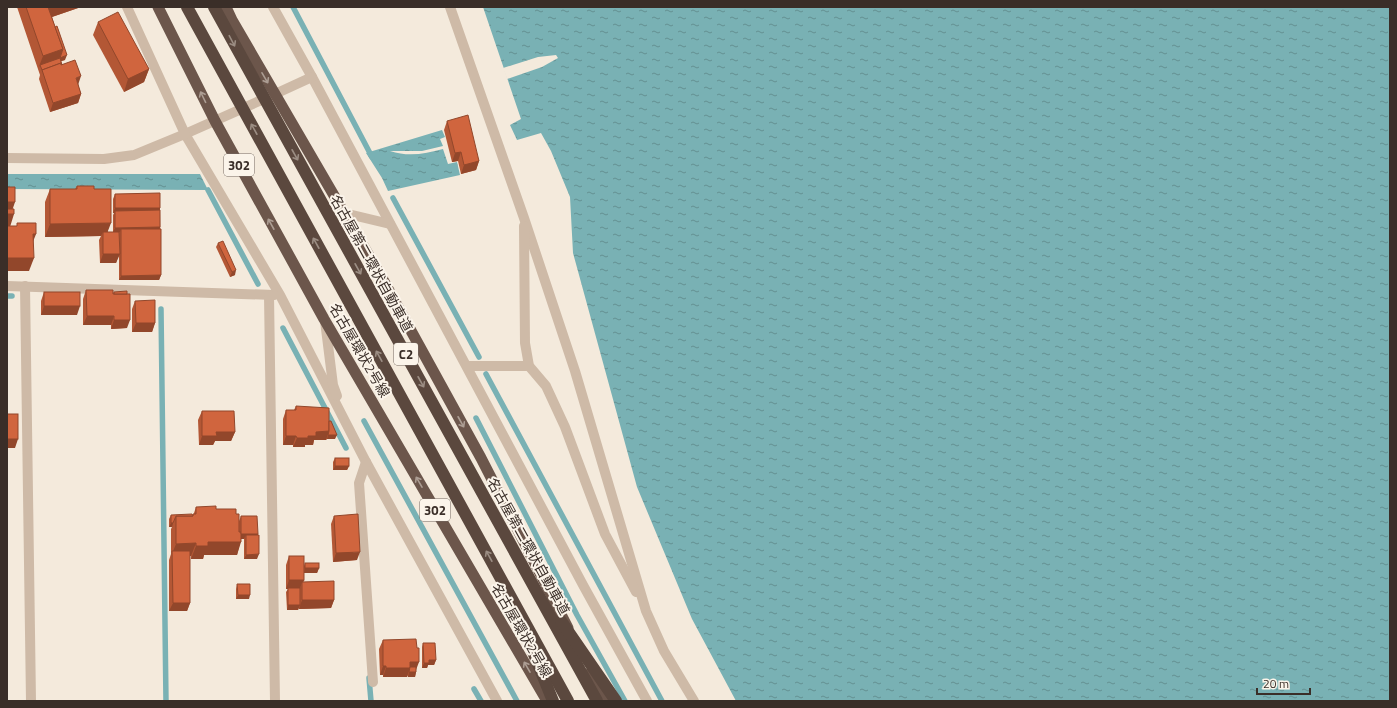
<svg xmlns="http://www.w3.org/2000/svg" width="1397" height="708" font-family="'Titillium Web','Noto Sans JP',sans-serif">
	<defs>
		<pattern id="water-ripples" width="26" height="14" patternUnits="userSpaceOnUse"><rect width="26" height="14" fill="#79b1b4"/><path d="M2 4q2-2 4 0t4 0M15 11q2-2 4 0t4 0" fill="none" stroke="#649092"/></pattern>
	</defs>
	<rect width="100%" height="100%" fill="#f4eadc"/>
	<g fill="url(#water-ripples)">
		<polygon points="483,7 1390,7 1390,701 736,701 692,619 637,487 573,253 570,197 551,151 541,133 517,140 510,125 521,119"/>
		<path d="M442 130 445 137 440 139 443 146 422 151H390C408 157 425 154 443 149L448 164 457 162 460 175 388 191 382 178 366 153Z"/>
		<polygon points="7,174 200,174 208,190 7,189"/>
	</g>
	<polygon fill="#f4eadc" points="556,55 558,58 542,67 507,79 503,68 538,57"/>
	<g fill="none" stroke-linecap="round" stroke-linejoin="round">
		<g stroke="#79b1b4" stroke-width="5.5">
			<polyline points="293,7 372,157"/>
			<polyline points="208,190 258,284"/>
			<polyline points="393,198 479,357"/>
			<polyline points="7,296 12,296"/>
			<polyline points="161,309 166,701"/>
			<polyline points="283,328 346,448"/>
			<polyline points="486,374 662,701"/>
			<polyline points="476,418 577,615 625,701"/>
			<polyline points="364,421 517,701"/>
			<polyline points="369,678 371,701"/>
			<polyline points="474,689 481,701"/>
		</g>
		<g stroke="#cebaa7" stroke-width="10">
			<polyline points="127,7 185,134 280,295 366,462 497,701"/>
			<polyline points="273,7 312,77 583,585 647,701"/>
			<polyline points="450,7 524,218 575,371 646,611 664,651 694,701"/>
			<polyline points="185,134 275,94 312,77"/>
			<polyline points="344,213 390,224"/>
			<polyline points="524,226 525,343 529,366 546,386 565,427 605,534 636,592"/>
			<polyline points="7,286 274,295"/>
			<polyline points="25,286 31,701"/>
			<polyline points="269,295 275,701"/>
			<polyline points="325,321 333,385 337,396"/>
			<polyline points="467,366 529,366"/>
			<polyline points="366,462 359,483 373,682"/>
		</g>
		<polyline stroke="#cebaa7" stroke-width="10" points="7,158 104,159 134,155 185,134"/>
		<g stroke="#6c564b" stroke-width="11">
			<polyline points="158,7 215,121 324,319 547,701"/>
			<polyline points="226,7 232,20 382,278 481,458 568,628"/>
			<polyline points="591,672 606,701"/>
		</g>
		<g stroke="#5b483e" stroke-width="12">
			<polyline points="187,7 568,701"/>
			<polyline points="214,7 597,701"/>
			<polyline points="561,621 616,701"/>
			<polyline points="531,647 553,701"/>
		</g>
	</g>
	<g fill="#b35735">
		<polygon points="17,7 81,7 52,17 65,60 61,61 62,65 78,84 81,94 78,103 50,112 39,79 40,75"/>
		<polygon points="98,22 149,69 144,82 124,92 93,35"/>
		<polygon points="447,121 479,161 476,170 461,174 458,161 452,162 444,130"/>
		<polygon points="77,186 94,189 108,232 113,232 113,215 114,213 113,213 113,199 115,194 160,208 160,210 161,275 159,280 119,280 119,254 116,263 100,263 99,240 101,236 45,237 45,202 50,189 75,189"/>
		<polygon points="218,243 235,275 230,277 216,247"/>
		<polygon points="86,290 113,292 127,328 111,329 111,325 83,325 83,299"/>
		<polygon points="44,292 77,315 41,315 41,301"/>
		<polygon points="135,301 155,323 152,332 132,332 132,309"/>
		<polygon points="296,406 329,421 335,439 327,439 326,440 314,440 313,445 305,445 305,447 293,447 293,445 283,445 283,419 286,410 294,410"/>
		<polygon points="202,411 235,432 231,441 215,441 213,445 199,445 198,420"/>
		<polygon points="335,458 349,466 347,470 333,470 333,462"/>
		<polygon points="196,507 216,509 236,514 239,521 241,516 258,534 257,559 244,559 244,539 241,539 237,555 204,555 203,559 191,559 191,556 190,556 190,603 187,611 169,611 169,560 171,554 171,529 172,527 169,527 169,519 171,515 193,516"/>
		<polygon points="334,516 357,560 333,562 331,524"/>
		<polygon points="289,556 304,566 305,563 319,568 317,573 304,573 304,580 303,582 334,600 331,608 299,609 299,607 298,610 287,610 286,592 288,589 286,589 286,565"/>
		<polygon points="237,584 249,599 236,599 236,589"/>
		<polygon points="383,640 416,670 416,672 415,677 408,677 408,675 407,677 383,677 383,675 380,675 379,649"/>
		<polygon points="423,643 436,660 434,665 428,665 427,668 422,668 422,647"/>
	</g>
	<g fill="#92472b">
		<polygon points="48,7 81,7 43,20"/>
		<polygon points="63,49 58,62 40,65 38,69 43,56"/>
		<polygon points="67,55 65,60 58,62 60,58"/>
		<polygon points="149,69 144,82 124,92 128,79"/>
		<polygon points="81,76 78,85 76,78"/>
		<polygon points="81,94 78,103 50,112 53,103"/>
		<polygon points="461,152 458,161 452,162 455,153"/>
		<polygon points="479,161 476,170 461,174 464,165"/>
		<polygon points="8,202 15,202 11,214 14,214 10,227 7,227"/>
		<polygon points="115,208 160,208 159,213 115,211 114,213 113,213"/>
		<polygon points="111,223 106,236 103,232 101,236 45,237 50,224"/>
		<polygon points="160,227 159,232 121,229 120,232 113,232 115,228"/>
		<polygon points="33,234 36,234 31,247"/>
		<polygon points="103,254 120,254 116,263 100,263"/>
		<polygon points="7,258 34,258 29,271 7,271"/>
		<polygon points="236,270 235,275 230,277 232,272"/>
		<polygon points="161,275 159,280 119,280 121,276"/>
		<polygon points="44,306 80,306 77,315 41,315"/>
		<polygon points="87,316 114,316 111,325 83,325"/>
		<polygon points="114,320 130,320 127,328 111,329"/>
		<polygon points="136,323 155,323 152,332 132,332"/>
		<polygon points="329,431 326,440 314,440 313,445 305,445 305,447 293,447 297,438 308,436 316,432"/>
		<polygon points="216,432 235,432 231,441 215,441 213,445 199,445 202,436"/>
		<polygon points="328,435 337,435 335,439 327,439"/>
		<polygon points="286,436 296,436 293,445 283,445"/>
		<polygon points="7,439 18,439 15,448 7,448"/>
		<polygon points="335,466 349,466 347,470 333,470"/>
		<polygon points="171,523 173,523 172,527 169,527"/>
		<polygon points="241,534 258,534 256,539 246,535 244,539 239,539"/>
		<polygon points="208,542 241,542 237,555 204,555 203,559 191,559 196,546"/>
		<polygon points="196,543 191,556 172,557 172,554 176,544"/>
		<polygon points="360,552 357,560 333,562 336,553"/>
		<polygon points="259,554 257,559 244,559 246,555"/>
		<polygon points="305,568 319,568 317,573 304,573"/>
		<polygon points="289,580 304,580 302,586 302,582 300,589 286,589"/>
		<polygon points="238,595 250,595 249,599 236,599"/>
		<polygon points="302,600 334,600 331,608 299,609"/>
		<polygon points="173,603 190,603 187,611 169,611"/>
		<polygon points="288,605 300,605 298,610 287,610"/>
		<polygon points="429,660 436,660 434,665 428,665 427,668 422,668 424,663"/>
		<polygon points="410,662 419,662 416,670 409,671 407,677 383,677 386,668"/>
		<polygon points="383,666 386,666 383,675 380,675"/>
		<polygon points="409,672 416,672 415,677 408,677"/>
	</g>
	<g fill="#d0653e" stroke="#92472b">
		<polygon points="26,7 48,7 63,49 43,56"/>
		<polygon points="118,12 149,69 128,79 98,22"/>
		<polygon points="57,26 67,55 60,58 63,49 55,27"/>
		<polygon points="60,58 62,65 61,65 61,63 42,70 40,65"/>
		<polygon points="75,60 81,76 76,78 81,94 53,103 42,70 61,63 61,65"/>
		<polygon points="468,115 479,161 464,165 461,152 455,153 447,121"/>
		<polygon points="77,186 94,186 94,189 111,189 111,223 50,224 50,189 77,189"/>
		<polygon points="7,187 15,187 15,202 8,202 8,209 14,209 14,214 8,214 8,218 7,218"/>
		<polygon points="160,193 160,208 115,208 115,194"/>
		<polygon points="160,210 160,227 115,228 115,211"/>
		<polygon points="17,223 36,223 36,234 33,234 34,258 7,258 7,226 17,226"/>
		<polygon points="121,229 161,229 161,275 121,276"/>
		<polygon points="103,232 119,232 120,254 103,254"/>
		<polygon points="223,241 236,270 232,272 218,243"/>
		<polygon points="86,290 113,290 113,294 130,294 130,320 114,320 114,316 87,316"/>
		<polygon points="127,291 127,294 114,294 114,292"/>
		<rect x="44" y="292" width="36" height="14"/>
		<polygon points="155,300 155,323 136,323 135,301"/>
		<polygon points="296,406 329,408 329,431 316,432 316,436 308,436 308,438 297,438 296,436 286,436 286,410 296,410"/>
		<polygon points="202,411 234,411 235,432 216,432 217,436 202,436"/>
		<rect x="7" y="414" width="11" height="25"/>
		<polygon points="329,421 331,421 337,435 328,435 329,431"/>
		<rect x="335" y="458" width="14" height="8"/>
		<polygon points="216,506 216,509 236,509 236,514 239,514 239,532 241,532 241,542 208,542 208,546 196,546 196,543 176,544 176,516 193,516 193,514 196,514 196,507"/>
		<polygon points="192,514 193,516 176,516 173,523 171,523 171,515"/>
		<polygon points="358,514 360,552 336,553 334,516"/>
		<polygon points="241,516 257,516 258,534 241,534"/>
		<polygon points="246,535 259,535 259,554 246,555"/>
		<polygon points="172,551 190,551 190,603 173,603"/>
		<rect x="289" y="556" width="15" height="24"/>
		<rect x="305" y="563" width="14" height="5"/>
		<polygon points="334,581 334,600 302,600 302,582"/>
		<polygon points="237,584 250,584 250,595 238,595"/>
		<rect x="288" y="588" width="12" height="17"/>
		<polygon points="416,639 417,648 419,648 419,662 410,662 410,668 386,668 386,666 383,666 383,640"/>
		<polygon points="423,643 435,643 436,660 429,660 429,663 424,663"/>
		<polygon points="410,667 416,667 416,672 409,672"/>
	</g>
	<defs><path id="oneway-shaft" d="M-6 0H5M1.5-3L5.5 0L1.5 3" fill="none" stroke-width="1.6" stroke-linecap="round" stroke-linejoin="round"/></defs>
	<g stroke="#9b8d83">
		<use href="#oneway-shaft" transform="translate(232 41) rotate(62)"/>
		<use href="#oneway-shaft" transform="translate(254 129) rotate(-119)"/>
		<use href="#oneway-shaft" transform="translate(295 155) rotate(61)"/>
		<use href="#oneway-shaft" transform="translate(316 243) rotate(-119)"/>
		<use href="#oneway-shaft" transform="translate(358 269) rotate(61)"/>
		<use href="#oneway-shaft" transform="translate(379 356) rotate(-119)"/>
		<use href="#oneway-shaft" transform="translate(421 382) rotate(61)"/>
		<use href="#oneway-shaft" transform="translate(489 556) rotate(-119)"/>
	</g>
	<g stroke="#ac9d93">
		<use href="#oneway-shaft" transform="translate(265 78) rotate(60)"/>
		<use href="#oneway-shaft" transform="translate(203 97) rotate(-116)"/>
		<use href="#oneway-shaft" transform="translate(271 224) rotate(-119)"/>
		<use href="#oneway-shaft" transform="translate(461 422) rotate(61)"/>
		<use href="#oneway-shaft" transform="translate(419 482) rotate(-120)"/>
		<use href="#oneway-shaft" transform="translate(527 667) rotate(-120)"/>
	</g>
	<g text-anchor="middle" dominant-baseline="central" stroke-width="4" stroke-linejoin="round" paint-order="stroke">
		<g fill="#fbf4ea" stroke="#746962" stroke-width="1">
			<rect x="224" y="154" width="30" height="22" rx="3"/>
			<rect x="394" y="343" width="24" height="22" rx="3"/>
			<rect x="420" y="499" width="30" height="22" rx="3"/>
		</g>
		<g font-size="13" font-weight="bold" fill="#3a2e28">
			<text x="239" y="165">302</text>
			<text x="406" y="354">C2</text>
			<text x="435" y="510">302</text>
		</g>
		<g font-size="14" fill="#3a2e28" stroke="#fbf4ea">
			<text transform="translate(372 263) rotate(61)">名古屋第二環状自動車道</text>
			<text transform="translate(360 350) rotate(60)">名古屋環状2号線</text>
			<text transform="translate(529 546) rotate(61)">名古屋第二環状自動車道</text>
			<text transform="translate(522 630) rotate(60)">名古屋環状2号線</text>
		</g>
	</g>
	<rect width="1397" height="708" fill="none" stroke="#3a2e28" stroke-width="16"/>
	<path d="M1257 688v6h53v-6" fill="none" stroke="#3a2e28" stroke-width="2"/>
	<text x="1263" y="688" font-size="12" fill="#3a2e28" stroke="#fbf4ea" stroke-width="3" paint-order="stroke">20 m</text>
</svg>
